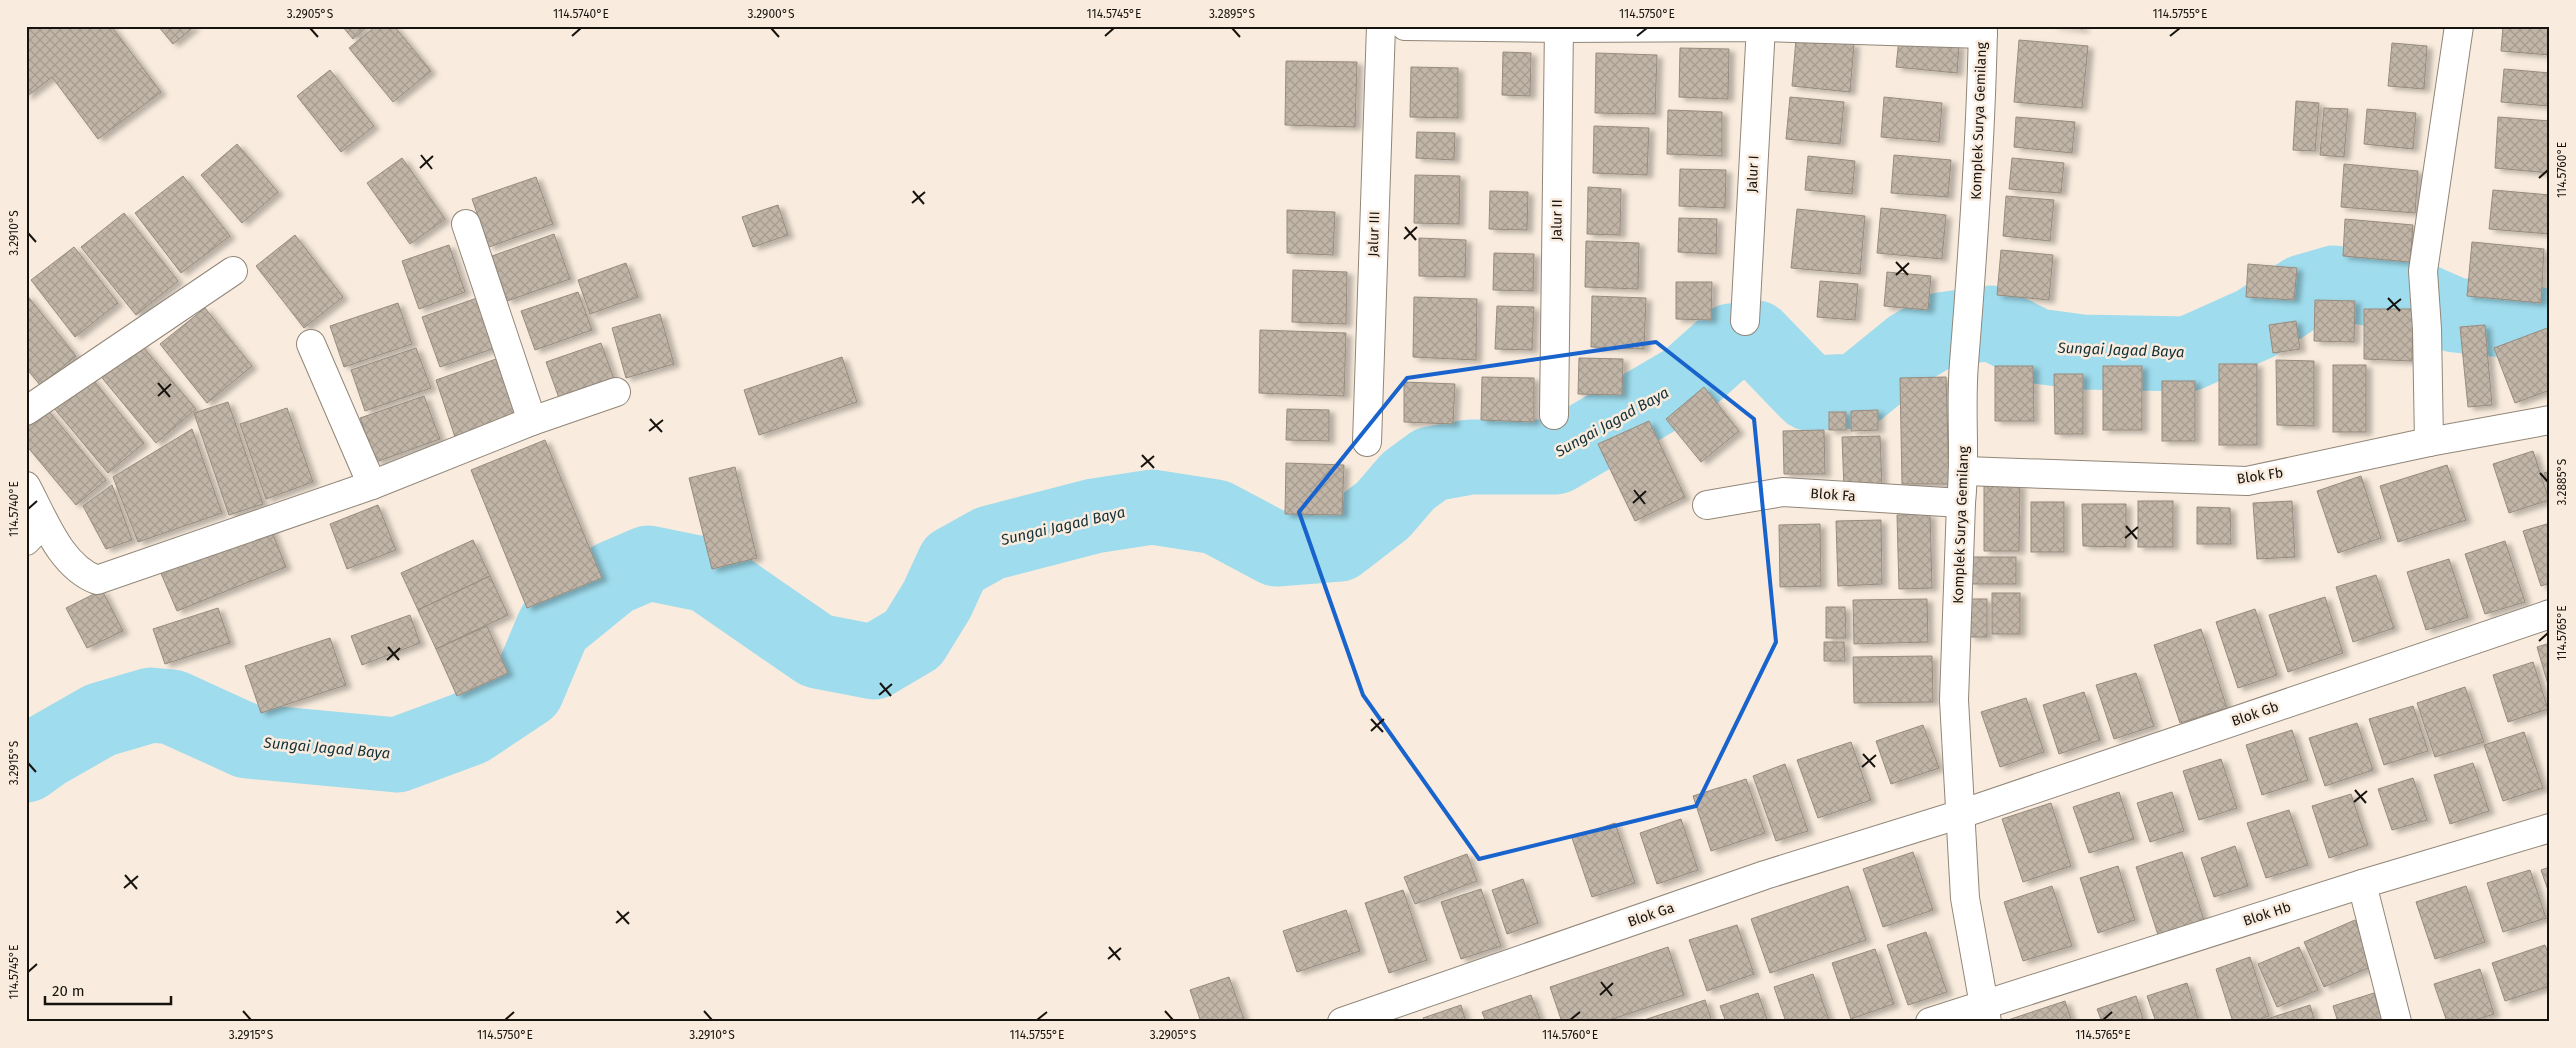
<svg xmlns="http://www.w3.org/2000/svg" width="2576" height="1048" font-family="'Fira Sans',sans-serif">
	<defs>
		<pattern id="building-cross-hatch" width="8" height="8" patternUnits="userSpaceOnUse" patternTransform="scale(1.25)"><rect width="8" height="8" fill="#c1b5a7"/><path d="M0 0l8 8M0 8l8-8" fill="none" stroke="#a59b8f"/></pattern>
		<filter id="shadow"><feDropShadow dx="5.5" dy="3" stdDeviation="2.5" flood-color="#0004"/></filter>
	</defs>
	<rect width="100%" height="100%" fill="#f9ecde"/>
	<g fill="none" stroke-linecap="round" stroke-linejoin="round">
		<polyline stroke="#9fdced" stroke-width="75" points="26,765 44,752 100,720 151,705 172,707 247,741 397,755 470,728 527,690 554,626 613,578 648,563 707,575 817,651 874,662 913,639 937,600 954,563 990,543 1094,516 1152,507 1216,517 1276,549 1339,544 1383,510 1408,481 1431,464 1470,457 1556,457 1686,381 1731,341 1756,338 1809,393 1857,391 1910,348 1941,330 1991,323 2037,346 2081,352 2188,354 2255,324 2303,292 2334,283 2407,294 2455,315 2532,323 2550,340"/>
	</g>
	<g fill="url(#building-cross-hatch)" stroke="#978c7e" filter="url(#shadow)">
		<polygon points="26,26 111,26 161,92 98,139 52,77 26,97"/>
		<polygon points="158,26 195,26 173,44"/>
		<polygon points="342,26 368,26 353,39"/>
		<polygon points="376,26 394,26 431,71 393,102 349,48"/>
		<polygon points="2052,26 2083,26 2083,29"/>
		<polygon points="2503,26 2550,26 2550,55 2501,51"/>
		<polygon points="1796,39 1854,44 1850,92 1792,86"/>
		<polygon points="1899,39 1959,45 1957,73 1896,67"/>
		<polygon points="2019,40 2088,46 2082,108 2014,102"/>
		<polygon points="2392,43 2427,46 2424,89 2388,86"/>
		<polygon points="1680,48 1729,49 1728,99 1679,97"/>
		<polygon points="1503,52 1531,53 1530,96 1502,95"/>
		<polygon points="1596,53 1657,55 1655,114 1595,113"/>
		<polygon points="1286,61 1357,62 1355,127 1285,125"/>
		<polygon points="1411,67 1458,68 1458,118 1410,117"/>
		<polygon points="2504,69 2550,73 2549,106 2501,102"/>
		<polygon points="330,70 374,126 341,152 297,96"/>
		<polygon points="1790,97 1844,102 1840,144 1786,139"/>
		<polygon points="1884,97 1942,103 1939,142 1881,137"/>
		<polygon points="2296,101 2319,103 2315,151 2293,150"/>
		<polygon points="2324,108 2348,109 2344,157 2320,155"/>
		<polygon points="2367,109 2416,113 2413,149 2364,144"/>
		<polygon points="1668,110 1722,112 1722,156 1667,154"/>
		<polygon points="2016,117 2075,122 2072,153 2014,147"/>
		<polygon points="2498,117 2550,121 2550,173 2495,168"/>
		<polygon points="1594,126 1649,128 1647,175 1593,173"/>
		<polygon points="1417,132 1455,133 1454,160 1416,158"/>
		<polygon points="237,144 278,192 242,223 201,175"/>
		<polygon points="1894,155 1951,160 1948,197 1891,193"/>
		<polygon points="1808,156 1855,161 1852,194 1805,190"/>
		<polygon points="402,158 445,219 410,244 367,183"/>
		<polygon points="2012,158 2064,163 2061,193 2009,189"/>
		<polygon points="2344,164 2418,171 2415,213 2341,207"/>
		<polygon points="1680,169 1726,170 1725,208 1679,206"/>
		<polygon points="1415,175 1460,176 1459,224 1414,223"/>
		<polygon points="183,176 230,236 181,273 135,213"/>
		<polygon points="536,177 553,224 489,247 472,199"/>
		<polygon points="1588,187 1621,189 1620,235 1587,234"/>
		<polygon points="2493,190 2550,195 2549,234 2489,229"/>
		<polygon points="1490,191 1528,192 1527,230 1489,229"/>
		<polygon points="2006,196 2054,200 2050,241 2003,236"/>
		<polygon points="778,205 788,235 753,247 742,217"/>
		<polygon points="1881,208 1946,215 1942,259 1877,253"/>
		<polygon points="1797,209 1865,216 1860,274 1791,268"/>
		<polygon points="1287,210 1335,212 1333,255 1287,253"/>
		<polygon points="124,213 178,281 136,315 81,247"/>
		<polygon points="1679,218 1717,219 1716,254 1678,252"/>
		<polygon points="2345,219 2413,225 2410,262 2343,256"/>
		<polygon points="554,234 570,279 507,301 492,256"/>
		<polygon points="295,235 343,297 304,328 256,266"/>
		<polygon points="1419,238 1466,240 1465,277 1419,276"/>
		<polygon points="1586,241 1639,243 1638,289 1585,287"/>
		<polygon points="2472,242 2544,249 2541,303 2467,296"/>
		<polygon points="449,245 465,292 419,309 402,261"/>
		<polygon points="74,247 118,303 75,337 31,280"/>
		<polygon points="2001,250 2053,255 2049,300 1997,295"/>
		<polygon points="1494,253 1534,254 1533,291 1493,290"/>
		<polygon points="626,263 638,297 590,314 578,280"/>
		<polygon points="2248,264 2297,268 2294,300 2246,297"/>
		<polygon points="1293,270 1347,272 1346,324 1292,322"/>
		<polygon points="1887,272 1931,276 1928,310 1884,306"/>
		<polygon points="1820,281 1858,284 1855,320 1817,317"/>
		<polygon points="1676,282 1712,282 1711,320 1676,319"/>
		<polygon points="578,292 592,330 535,350 521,311"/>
		<polygon points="26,294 76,356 40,385 26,368"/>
		<polygon points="1592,296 1646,298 1644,349 1591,347"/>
		<polygon points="1414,297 1477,299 1476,360 1413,357"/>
		<polygon points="477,298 495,348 440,367 422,317"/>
		<polygon points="2315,300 2355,301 2354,342 2314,341"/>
		<polygon points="398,303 412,344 344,367 330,326"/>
		<polygon points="1497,306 1534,307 1532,350 1495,349"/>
		<polygon points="205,308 252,366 207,403 160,344"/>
		<polygon points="2364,309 2413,309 2412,361 2364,359"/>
		<polygon points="660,314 674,364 626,378 612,328"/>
		<polygon points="2296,321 2300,349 2273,353 2269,325"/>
		<polygon points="2485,325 2492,405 2468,407 2460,327"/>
		<polygon points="2550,327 2550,390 2515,403 2494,348"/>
		<polygon points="1260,330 1346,333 1344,396 1259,393"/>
		<polygon points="137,340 196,409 156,443 98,373"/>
		<polygon points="601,343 614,379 559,398 546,362"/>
		<polygon points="416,348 431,388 365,411 351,370"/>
		<polygon points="842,357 857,402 759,435 744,390"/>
		<polygon points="499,358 520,418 456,440 436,380"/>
		<polygon points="1579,358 1623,359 1622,395 1578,394"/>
		<polygon points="2276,360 2314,361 2314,426 2277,425"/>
		<rect x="2219" y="364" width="38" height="81"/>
		<rect x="2333" y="365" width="33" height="67"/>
		<polygon points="1995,366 2033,366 2034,421 1995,421"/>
		<rect x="2103" y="366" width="39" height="64"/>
		<polygon points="2054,374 2083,374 2083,434 2055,434"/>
		<polygon points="90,376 144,443 108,473 53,407"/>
		<polygon points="1482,377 1534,378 1534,422 1481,420"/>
		<polygon points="1946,377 1949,484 1902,484 1900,378"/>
		<rect x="2162" y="381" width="33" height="60"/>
		<polygon points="1404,382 1455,384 1453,424 1404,422"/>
		<polygon points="1704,387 1739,431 1701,462 1666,419"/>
		<polygon points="424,396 440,439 376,462 360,418"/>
		<polygon points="228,402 263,504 229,515 194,413"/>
		<polygon points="46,408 106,480 76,505 26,445 26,424"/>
		<polygon points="287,408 313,482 266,499 240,424"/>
		<polygon points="1287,409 1329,410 1329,441 1286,440"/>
		<polygon points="1878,410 1878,430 1851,431 1851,411"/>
		<rect x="1829" y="412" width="17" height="18"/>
		<polygon points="1649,421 1685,497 1635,521 1598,444"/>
		<polygon points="192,429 222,513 138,542 113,477"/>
		<polygon points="1824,430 1825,474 1784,474 1783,431"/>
		<polygon points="1880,436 1882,488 1844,489 1842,437"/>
		<polygon points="545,440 602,578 527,608 471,470"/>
		<polygon points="2533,451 2549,500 2509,513 2493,464"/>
		<polygon points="1286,463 1344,465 1342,515 1285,514"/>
		<polygon points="2447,465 2466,520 2398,542 2380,486"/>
		<polygon points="735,467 757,558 712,569 689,478"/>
		<polygon points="2550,471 2550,490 2544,473"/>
		<polygon points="2361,476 2381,538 2338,553 2317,491"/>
		<polygon points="1984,484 2020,484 2019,551 1984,551"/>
		<polygon points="112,485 132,540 106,549 83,506"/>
		<rect x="2138" y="501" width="35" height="46"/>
		<polygon points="2292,501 2295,557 2257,559 2253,503"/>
		<rect x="2031" y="502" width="33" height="50"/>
		<polygon points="2082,504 2126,504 2126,547 2083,546"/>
		<polygon points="378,505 396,550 347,569 330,524"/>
		<polygon points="2197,507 2230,508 2231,544 2197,544"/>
		<polygon points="1930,514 1932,588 1899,589 1897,515"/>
		<polygon points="1881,520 1882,584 1838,586 1836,521"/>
		<polygon points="2550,523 2550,583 2541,586 2523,531"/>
		<polygon points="1820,524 1821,586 1780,587 1779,525"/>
		<polygon points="270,527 286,567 177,611 160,571"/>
		<polygon points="473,540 490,576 418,610 401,573"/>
		<polygon points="2505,541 2525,602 2485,614 2465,554"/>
		<rect x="1971" y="557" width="45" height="27"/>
		<polygon points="2449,559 2468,617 2426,630 2407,572"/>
		<polygon points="2376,575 2394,628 2353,642 2336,587"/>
		<polygon points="490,576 508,615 436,649 418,610"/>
		<polygon points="102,590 123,631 87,648 66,608"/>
		<rect x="1992" y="593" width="28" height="41"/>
		<polygon points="2325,597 2343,653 2288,672 2269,615"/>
		<polygon points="1927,599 1928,642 1854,644 1853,600"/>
		<rect x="1970" y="599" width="17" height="38"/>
		<polygon points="1826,607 1845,607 1846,638 1826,638"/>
		<polygon points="218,608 230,643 165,664 153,629"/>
		<polygon points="2255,609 2277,675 2238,688 2216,622"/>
		<polygon points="410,615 420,643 362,665 351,636"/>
		<polygon points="487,626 508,673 457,696 436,649"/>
		<polygon points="2201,629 2227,708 2180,723 2154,645"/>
		<polygon points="330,638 346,685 261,713 245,666"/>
		<polygon points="1824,642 1844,642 1845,661 1824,661"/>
		<polygon points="2550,643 2550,691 2537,647"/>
		<polygon points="1932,656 1933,702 1854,703 1853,657"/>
		<polygon points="2533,662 2548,709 2508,722 2493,675"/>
		<polygon points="2136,673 2154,726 2114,739 2096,685"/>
		<polygon points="2465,687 2484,742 2435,757 2417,703"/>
		<polygon points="2084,692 2100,740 2059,754 2043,705"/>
		<polygon points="2026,698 2044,752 2000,767 1981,712"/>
		<polygon points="2413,706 2428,751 2384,765 2369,719"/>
		<polygon points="2357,723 2373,770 2325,786 2309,738"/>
		<polygon points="1923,725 1939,768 1891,784 1876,741"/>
		<polygon points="2292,730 2308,780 2262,795 2246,745"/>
		<polygon points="2524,732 2543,788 2503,801 2484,745"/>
		<polygon points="1851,742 1871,800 1818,818 1797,760"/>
		<polygon points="2221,759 2237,808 2199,820 2183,771"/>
		<polygon points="2473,763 2489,811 2450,824 2434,775"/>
		<polygon points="1785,764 1808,831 1776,841 1753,776"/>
		<polygon points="2413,778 2427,820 2392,830 2378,789"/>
		<polygon points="1746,779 1765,833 1711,851 1693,796"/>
		<polygon points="2119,792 2134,839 2089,853 2073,807"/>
		<polygon points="2172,792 2184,831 2150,842 2137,803"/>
		<polygon points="2351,794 2368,845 2329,858 2312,806"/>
		<polygon points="2051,803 2071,866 2023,882 2002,819"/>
		<polygon points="2289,810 2308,865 2266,878 2247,823"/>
		<polygon points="1681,819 1698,870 1657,884 1640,833"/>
		<polygon points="1615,823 1635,883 1592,897 1572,838"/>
		<polygon points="2235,846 2248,886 2214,897 2201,858"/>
		<polygon points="1913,852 1933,910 1883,927 1863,869"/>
		<polygon points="2182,852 2205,923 2159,938 2136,867"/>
		<polygon points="1467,854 1477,881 1415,904 1404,877"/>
		<polygon points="2118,866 2135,920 2098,933 2080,878"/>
		<polygon points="2550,867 2550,896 2541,870"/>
		<polygon points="2530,870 2546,918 2503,932 2487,883"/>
		<polygon points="1523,879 1538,923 1507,934 1492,890"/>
		<polygon points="1848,886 1866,940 1770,973 1751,919"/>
		<polygon points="2052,886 2072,946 2023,961 2004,902"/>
		<polygon points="2466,886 2485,942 2435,959 2416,902"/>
		<polygon points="1481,889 1501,946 1461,959 1441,902"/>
		<polygon points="1403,890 1427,960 1389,973 1365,903"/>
		<polygon points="1346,910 1360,951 1297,972 1283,931"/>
		<polygon points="2355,920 2375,965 2324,987 2304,942"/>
		<polygon points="1737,925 1754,974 1707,991 1689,940"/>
		<polygon points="1926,932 1947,992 1908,1005 1887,945"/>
		<polygon points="2545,945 2550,958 2550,986 2505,1001 2492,963"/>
		<polygon points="1668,947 1684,995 1604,1022 1562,1022 1550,987"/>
		<polygon points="2299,947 2318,990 2277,1007 2258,964"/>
		<polygon points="1875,949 1894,1004 1851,1019 1832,963"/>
		<polygon points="2250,957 2269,1016 2252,1022 2233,1022 2216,969"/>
		<polygon points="2480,969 2494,1014 2469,1022 2447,1022 2434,984"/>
		<polygon points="1813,974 1829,1020 1786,1022 1774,987"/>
		<polygon points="1229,977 1245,1022 1201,1022 1190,990"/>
		<polygon points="2187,983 2199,1022 2156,1022 2147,996"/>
		<polygon points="1758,993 1768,1022 1726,1022 1720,1006"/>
		<polygon points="2374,993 2383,1022 2338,1022 2333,1006"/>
		<polygon points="1531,995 1541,1022 1486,1022 1482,1012"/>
		<polygon points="2136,996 2144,1022 2102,1022 2097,1009"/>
		<polygon points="1705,1000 1712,1022 1645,1022 1644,1020"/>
		<polygon points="2065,1001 2072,1022 2008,1022 2008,1020"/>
		<polygon points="1461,1005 1466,1022 1425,1022 1423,1018"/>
		<polygon points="2310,1005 2315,1022 2268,1022 2267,1019"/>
	</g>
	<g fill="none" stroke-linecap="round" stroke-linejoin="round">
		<g stroke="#918678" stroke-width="30">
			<g id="minor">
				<polyline points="1405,26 1560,28 1761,27 1983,34"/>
				<path d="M1983 26C1981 139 1973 251 1964 363 1960 410 1966 456 1961 503L1954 700 1965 898 1987 1022"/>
				<polyline points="466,224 532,421"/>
				<polyline points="1745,321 1761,26"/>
				<polyline points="311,344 372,485"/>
				<polyline points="26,411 233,271"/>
				<polyline points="1554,415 1559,26"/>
				<polyline points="1367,442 1381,26"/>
				<polyline points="2429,442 2427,329 2423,271 2459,26"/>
				<polyline points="1965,471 2247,481 2429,442 2550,420"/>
				<path d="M26 486C44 519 60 566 97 580L372 485 532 421 616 392"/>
				<polyline points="1707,505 1783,492 1961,503"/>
				<polyline points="26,541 44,522"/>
				<polyline points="2362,884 2397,1022"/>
				<polyline points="1342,1022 1765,875 1961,814 2550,614"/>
				<polyline points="1930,1022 2362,884 2550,828"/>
			</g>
		</g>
		<use href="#minor" stroke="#fff" stroke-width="28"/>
	</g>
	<path fill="none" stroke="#1963cd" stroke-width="4" stroke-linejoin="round" d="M1656 342 1754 419 1776 642 1696 806 1479 859 1363 695 1299 512 1407 378Z"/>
	<path fill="none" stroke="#17130e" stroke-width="2" d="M310 28 318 37M771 28 779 37M1232 28 1240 37M572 36 581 28M1105 36 1114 28M1637 36 1647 28M2170 36 2180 28M421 155 432 169M420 168 433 156M2539 178 2548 170M913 191 924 204M912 203 925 192M1405 227 1416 240M28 233 36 242M1404 239 1417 227M1896 262 1908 275M1896 275 1909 263M2388 298 2400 311M2387 310 2401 299M158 383 170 397M158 396 171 384M650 419 662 432M649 431 663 420M1142 455 1154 468M1141 467 1154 456M2540 473 2548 482M1634 490 1645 504M1633 503 1646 491M28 509 37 501M2126 526 2137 539M2125 538 2138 527M2539 641 2548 633M388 647 399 660M387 660 400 648M880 683 891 696M879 695 892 684M1371 719 1383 732M1371 731 1384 719M1863 754 1875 767M28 763 36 772M1862 767 1876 755M2355 790 2366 803M2354 802 2367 791M125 875 137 889M124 888 138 876M617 911 629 924M616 923 629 912M1109 947 1120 960M1108 959 1121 948M28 972 37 964M1601 982 1612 996M1600 995 1613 983M243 1011 251 1020M704 1011 712 1020M1165 1011 1173 1020M505 1020 514 1012M1037 1020 1047 1012M1570 1020 1580 1012M2103 1020 2112 1012"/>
	<g text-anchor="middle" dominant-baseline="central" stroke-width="5" stroke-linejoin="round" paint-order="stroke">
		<g font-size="14" fill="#17130e" stroke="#f9ecde">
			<text transform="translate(1979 121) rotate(-88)">Komplek Surya Gemilang</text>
			<text transform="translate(1753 174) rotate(-87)">Jalur I</text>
			<text transform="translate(1557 220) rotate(-89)">Jalur II</text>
			<text transform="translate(1374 234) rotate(-88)">Jalur III</text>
			<text transform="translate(2260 476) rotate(-8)">Blok Fb</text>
			<text transform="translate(1833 495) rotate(4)">Blok Fa</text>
			<text transform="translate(1961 525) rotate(-88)">Komplek Surya Gemilang</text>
			<text transform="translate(2255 714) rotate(-19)">Blok Gb</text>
			<text transform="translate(2267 914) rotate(-18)">Blok Hb</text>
			<text transform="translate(1651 915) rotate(-19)">Blok Ga</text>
		</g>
		<g font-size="15" font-style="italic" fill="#113038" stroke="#f9ecde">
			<text transform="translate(2121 350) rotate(2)">Sungai Jagad Baya</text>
			<text transform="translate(1612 422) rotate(-29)">Sungai Jagad Baya</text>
			<text transform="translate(1063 526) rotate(-13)">Sungai Jagad Baya</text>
			<text transform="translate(327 748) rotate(5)">Sungai Jagad Baya</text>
		</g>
	</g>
	<rect width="2576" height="1048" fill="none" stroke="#f9ecde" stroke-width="55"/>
	<path d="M45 996v8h126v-8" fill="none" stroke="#17130e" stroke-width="2.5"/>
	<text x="52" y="996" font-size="15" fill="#17130e" stroke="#f9ecde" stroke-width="4" paint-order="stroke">20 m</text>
	<rect x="28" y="28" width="2520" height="992" fill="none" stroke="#17130e" stroke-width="2"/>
	<g font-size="12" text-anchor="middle" fill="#17130e">
		<text x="310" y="18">3.2905°S</text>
		<text x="581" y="18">114.5740°E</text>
		<text x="771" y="18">3.2900°S</text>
		<text x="1114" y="18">114.5745°E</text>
		<text x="1232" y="18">3.2895°S</text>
		<text x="1647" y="18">114.5750°E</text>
		<text x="2180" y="18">114.5755°E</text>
		<text transform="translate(2562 170) rotate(-90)" y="4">114.5760°E</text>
		<text transform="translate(14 233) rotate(-90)" y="4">3.2910°S</text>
		<text transform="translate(2562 482) rotate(-90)" y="4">3.2885°S</text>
		<text transform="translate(14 509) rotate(-90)" y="4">114.5740°E</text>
		<text transform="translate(2562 633) rotate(-90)" y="4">114.5765°E</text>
		<text transform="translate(14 763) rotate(-90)" y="4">3.2915°S</text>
		<text transform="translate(14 972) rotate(-90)" y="4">114.5745°E</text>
		<text x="251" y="1039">3.2915°S</text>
		<text x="505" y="1039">114.5750°E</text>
		<text x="712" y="1039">3.2910°S</text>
		<text x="1037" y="1039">114.5755°E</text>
		<text x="1173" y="1039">3.2905°S</text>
		<text x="1570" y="1039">114.5760°E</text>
		<text x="2103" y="1039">114.5765°E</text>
	</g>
</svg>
